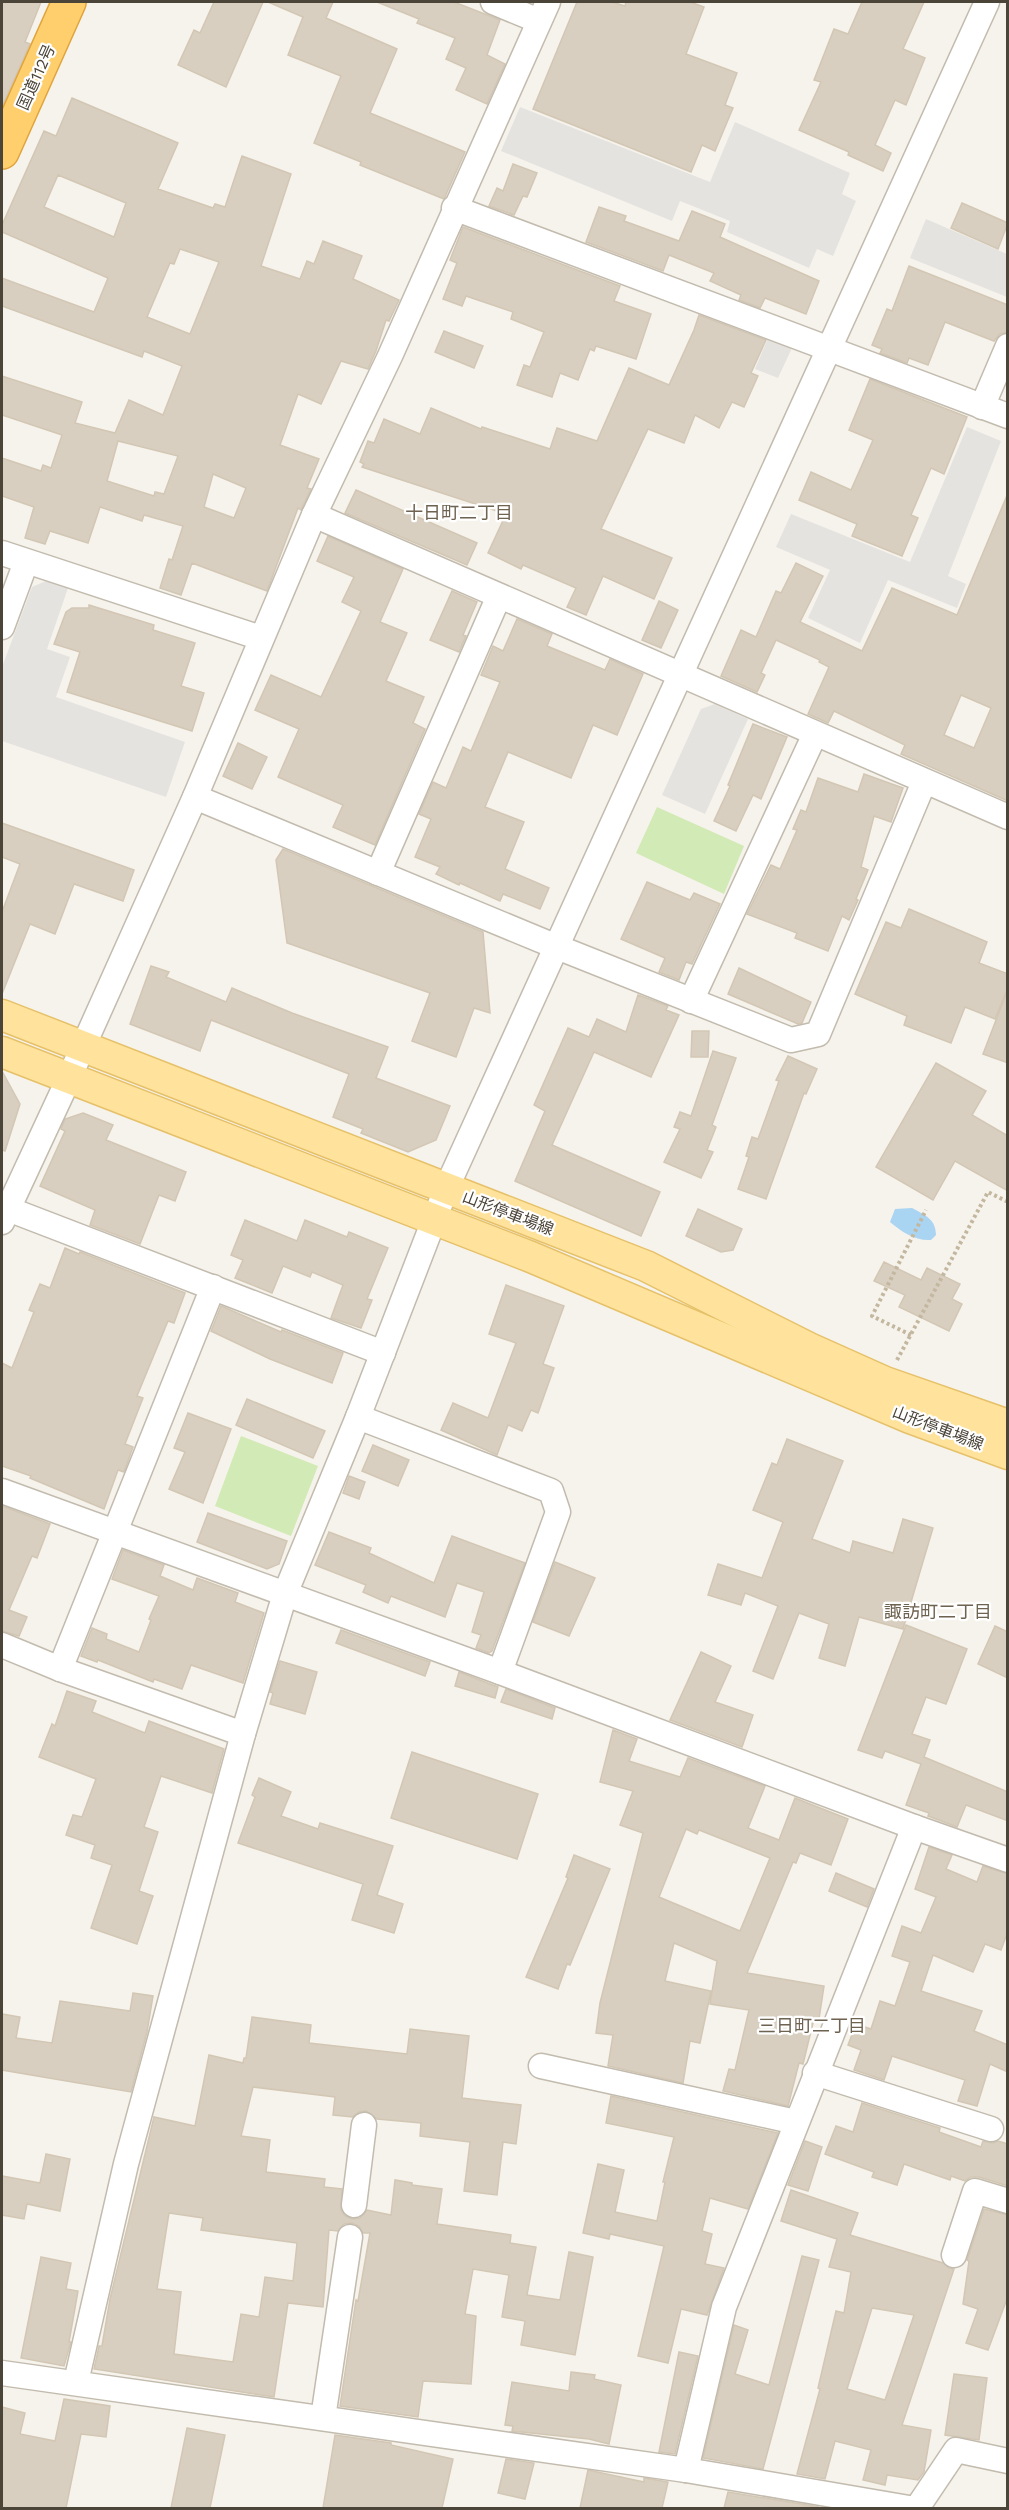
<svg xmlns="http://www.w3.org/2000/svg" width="1009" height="2510" font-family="'Work Sans','Noto Sans JP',sans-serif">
	<rect width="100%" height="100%" fill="#f6f3ec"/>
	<g fill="#d2eab5">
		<polygon points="657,807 744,846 724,894 636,853"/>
		<polygon points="241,1436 318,1466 291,1536 215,1506"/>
	</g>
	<g fill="#e5e3e0">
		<polygon points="520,107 710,182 735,122 850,173 842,194 856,201 833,256 817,249 809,268 727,232 730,221 680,201 672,221 501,151"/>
		<polygon points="926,219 1007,254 1007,297 910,258"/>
		<polygon points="768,338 792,348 778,378 755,369"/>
		<polygon points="967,427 1001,441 948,576 966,584 957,608 888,580 860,643 808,618 830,570 776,547 791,514 910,562"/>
		<polygon points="46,581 68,588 47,649 70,657 56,697 185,742 166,797 2,741 2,667 32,587"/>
		<polygon points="715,704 748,719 705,814 662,795 701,709"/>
	</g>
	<path fill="#a9d4f2" d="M912 1208C925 1215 936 1219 936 1235L931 1240C915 1241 902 1232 890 1222L895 1209Z"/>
	<g fill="#d8cfc1" stroke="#d3c7b4" stroke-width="1.5" fill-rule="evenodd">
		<polygon points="2,2 41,2 25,42 30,44 2,107"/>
		<polygon points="214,2 263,2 226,87 178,65 194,30 200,33"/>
		<polygon points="268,2 333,2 326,18 397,49 370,113 465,152 444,199 360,165 361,162 314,143 341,76 288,55 303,17"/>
		<polygon points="377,2 454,2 500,20 487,55 505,64 487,104 456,90 466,68 446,59 455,38 417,23 419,19"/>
		<polygon points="577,2 612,2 625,6 626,2 690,2 704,7 686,54 737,73 725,105 733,108 715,151 702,145 691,172 533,109"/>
		<polygon points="862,2 924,2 903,49 925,58 906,105 895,100 875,145 891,153 883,171 848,155 849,152 799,130 821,82 814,80 834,29 848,34"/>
		<path d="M72 98 178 143 158 189 213 208 215 204 225 207 242 156 291 174 261 266 300 279 307 261 314 264 323 241 362 256 353 279 399 300 389 321 386 320 376 351 368 369 341 361 321 404 298 394 280 445 319 459 307 488 311 489 301 510 298 508 267 591 192 563 181 595 160 588 169 559 172 560 183 526 144 515 142 521 100 507 88 543 50 531 45 544 25 538 34 507 2 496V458L41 471 43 465 51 468 62 435 2 415V376L82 402 75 423 115 433 129 400 163 415 182 366 144 351 142 357 2 306V278L94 312 108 278 2 232V225L44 131 56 136ZM58 175 126 203 114 237 44 207ZM180 249 219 262 190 334 147 317 170 263 174 264ZM118 441 178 456 164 494 155 492 154 496 107 481ZM213 474 246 488 234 518 204 507Z"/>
		<polygon points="513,164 537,173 527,197 523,196 514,215 489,206 497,188 503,191"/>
		<polygon points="962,203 1008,223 998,249 951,228"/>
		<polygon points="599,207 626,216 624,221 679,241 692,211 725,224 720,237 819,281 806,314 765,298 760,308 739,300 741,295 710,281 714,273 669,255 663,271 586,242"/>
		<polygon points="463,227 620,286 614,301 651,314 636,359 596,346 594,351 590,349 578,380 560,373 552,397 517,385 524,365 530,367 544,332 511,319 513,312 466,296 462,306 443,299 457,263 450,260"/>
		<polygon points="909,266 1008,305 1008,332 1000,334 994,341 945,322 928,365 909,358 907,363 880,353 882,349 872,345 887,309 892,311"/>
		<polygon points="699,315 766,340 751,373 758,376 744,407 732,402 719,428 695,415 684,443 648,429 601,529 672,558 654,599 603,576 586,615 567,607 576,588 523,565 521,569 488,553 506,514 362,467 364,464 360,462 368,441 374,443 384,419 420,434 431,408 481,429 482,427 550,449 557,428 597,441 629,368 669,385 694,330"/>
		<polygon points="444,331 483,346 474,368 435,352"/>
		<polygon points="870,379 967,417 944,474 931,468 911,515 918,518 902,556 852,536 857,524 799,500 811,472 851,490 873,440 849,430"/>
		<polygon points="356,490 477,543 467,565 345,513"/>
		<path d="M1008 493V801L901 754 905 745 834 711 828 723 808 714 829 667 819 662 820 660 776 640 761 673 765 675 757 692 721 676 741 630 756 637 776 591 781 593 796 563 823 576 800 622 862 651 892 588 957 615ZM961 695 991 708 974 748 944 735Z"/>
		<polygon points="328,536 403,569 380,622 407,633 386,681 424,697 413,723 425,729 375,845 333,827 343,805 278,777 299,729 255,710 271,675 321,697 361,611 342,602 354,577 317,561"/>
		<polygon points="452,591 477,602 463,635 466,636 459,652 430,640"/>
		<polygon points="659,601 678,610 661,648 642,640"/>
		<polygon points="89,605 154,625 153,630 195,643 181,686 204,693 192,731 67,692 80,652 54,644 66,612 72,608 89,608"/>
		<polygon points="517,619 552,634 547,646 605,670 610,659 643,674 617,735 593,725 571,778 508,752 485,807 524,822 505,869 549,888 540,909 503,894 500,901 460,883 459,885 436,874 440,867 415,857 431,819 419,814 433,782 446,788 463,747 471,751 500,682 481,675 493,646 503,651"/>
		<polygon points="753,724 787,737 761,799 753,795 736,831 714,821 730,786 728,785"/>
		<polygon points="238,743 267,757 252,789 223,776"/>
		<polygon points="864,774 903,788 891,822 874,816 861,867 868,870 856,899 858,900 849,920 842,916 828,951 795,938 797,933 747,914 771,865 780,869 797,830 793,829 801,810 806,812 818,778 858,792"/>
		<polygon points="2,823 134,870 123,901 74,884 55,934 30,924 2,994 2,912 20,864 2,857"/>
		<polygon points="283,849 483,932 490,1013 474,1008 456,1057 412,1041 430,993 287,943 276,860"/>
		<polygon points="647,882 690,900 694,893 720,904 692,964 686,962 679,980 659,972 665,958 621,939"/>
		<polygon points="909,909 987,942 979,963 1008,974 1008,988 995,1019 965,1007 951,1043 904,1025 907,1016 855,994 886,922 901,928"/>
		<polygon points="151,966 169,972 166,977 226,1002 232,988 292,1013 388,1047 376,1078 450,1106 436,1140 408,1152 361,1133 363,1129 333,1117 349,1074 211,1020 200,1051 130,1024"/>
		<polygon points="739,968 811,1002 802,1023 798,1024 728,994"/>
		<polygon points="1006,994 1008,994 1008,1063 983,1054"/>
		<polygon points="638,995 668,1006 666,1010 679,1015 651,1077 594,1052 552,1145 660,1192 641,1236 515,1181 545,1111 534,1105 568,1028 589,1037 597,1019 626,1032"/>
		<polygon points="692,1031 709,1031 708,1057 691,1057"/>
		<polygon points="713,1051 736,1058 712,1125 716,1127 707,1150 713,1152 701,1178 664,1162 680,1129 674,1127 680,1112 691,1116"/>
		<polygon points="788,1056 817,1069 806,1094 804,1093 766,1199 738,1189 749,1157 746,1156 752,1137 758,1139 779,1081 776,1080"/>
		<polygon points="936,1063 986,1091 972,1115 1008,1136 1008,1191 955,1161 933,1200 876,1167"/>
		<polygon points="2,1071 20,1104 5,1151 2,1150"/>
		<polygon points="83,1113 113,1125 106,1140 186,1172 175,1201 159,1195 140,1244 90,1225 95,1210 40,1186 65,1131 61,1129 65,1119"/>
		<polygon points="698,1209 742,1229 733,1250 721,1252 686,1236"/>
		<polygon points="245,1220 297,1241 305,1220 347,1237 349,1232 388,1248 367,1299 372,1300 361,1328 331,1318 343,1285 312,1272 310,1277 283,1266 272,1293 235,1278 243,1260 231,1255"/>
		<polygon points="65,1248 79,1254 80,1252 185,1293 174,1323 168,1321 137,1396 143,1398 125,1444 133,1447 124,1472 118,1470 104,1509 30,1478 31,1476 2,1466 2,1363 12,1368 34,1312 29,1310 40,1284 50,1288"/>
		<polygon points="884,1262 921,1280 927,1268 960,1284 952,1299 962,1304 949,1331 899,1307 905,1295 874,1281"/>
		<polygon points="506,1285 564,1306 543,1364 554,1368 538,1413 531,1410 522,1431 508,1425 497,1455 441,1430 453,1403 488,1418 516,1343 489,1334"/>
		<polygon points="221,1306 281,1332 282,1330 343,1353 332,1383 270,1359 211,1331"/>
		<polygon points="247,1399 325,1431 313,1458 236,1425"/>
		<polygon points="188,1413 231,1429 203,1503 169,1489 185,1452 174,1448"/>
		<polygon points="787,1439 843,1461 812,1539 850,1553 853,1541 893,1553 903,1519 933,1528 903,1629 859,1617 845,1666 819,1658 829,1624 799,1613 773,1679 753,1671 778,1606 745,1593 741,1605 708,1595 718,1564 762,1578 783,1522 753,1510 772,1463 777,1465"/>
		<polygon points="373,1445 409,1460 398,1486 362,1471"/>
		<polygon points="349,1476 365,1482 359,1499 343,1493"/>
		<polygon points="2,1506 50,1524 37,1558 32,1556 9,1610 27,1617 19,1636 2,1631"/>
		<polygon points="208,1513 287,1541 279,1564 267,1569 197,1542"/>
		<polygon points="329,1532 371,1548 369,1553 434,1583 452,1536 525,1563 492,1651 489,1653 476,1648 481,1635 472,1632 484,1592 457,1583 445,1617 391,1596 388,1603 363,1592 366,1585 315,1565"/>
		<polygon points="123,1550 164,1565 160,1576 193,1590 197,1578 238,1593 235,1602 264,1613 243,1683 191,1665 182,1689 154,1679 153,1682 98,1660 97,1662 81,1656 92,1628 107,1634 106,1639 139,1652 151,1620 149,1619 159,1596 112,1579"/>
		<polygon points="555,1562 595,1578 569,1636 533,1622"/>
		<polygon points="906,1625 967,1649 946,1704 926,1697 912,1734 930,1740 924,1757 1008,1792 1008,1821 966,1805 957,1827 928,1816 929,1813 906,1805 921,1764 885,1751 882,1758 858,1750"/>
		<polygon points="995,1626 1008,1632 1008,1678 978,1664"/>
		<polygon points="341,1630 430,1662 425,1676 336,1643"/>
		<polygon points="701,1652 731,1666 715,1702 753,1715 742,1747 670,1720"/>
		<polygon points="280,1661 317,1672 305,1714 270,1704 273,1693 270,1692"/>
		<polygon points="459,1672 498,1687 495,1698 455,1686"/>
		<polygon points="506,1689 555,1708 552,1719 501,1702"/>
		<polygon points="67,1691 96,1701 92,1712 145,1733 149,1721 224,1749 212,1793 161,1776 144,1827 158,1832 139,1891 153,1896 137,1944 91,1928 112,1865 91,1858 95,1845 66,1835 73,1815 82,1817 96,1779 39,1757 52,1724 55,1726"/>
		<path d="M613 1730 637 1739 629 1761 680 1777 688 1758 765 1786 748 1828 779 1840 795 1798 848 1819 831 1865 800 1853 796 1863 793 1862 747 1973 824 1986 819 2019H814L803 2064 799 2063 788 2106 723 2091 729 2069 735 2070 749 2010 710 2004 717 1961 674 1943 665 1981 711 1991 700 2043 690 2041 683 2083 608 2066 613 2035 596 2033 600 2003 643 1833 620 1825 633 1791 600 1782ZM686 1829 697 1834 699 1830 770 1858 740 1931 659 1897Z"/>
		<polygon points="412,1752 538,1794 517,1859 391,1818"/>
		<polygon points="259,1778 291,1792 281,1816 318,1829 320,1823 393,1846 377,1895 403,1904 394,1933 352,1920 363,1884 238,1843 255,1797 252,1795"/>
		<polygon points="929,1847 952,1855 946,1869 977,1882 983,1866 1008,1874 1008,1931 1001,1950 985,1944 973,1972 933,1955 921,1991 982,2011 974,2031 1008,2045 1008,2072 990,2064 977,2106 958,2101 965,2080 892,2056 884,2080 854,2070 861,2050 848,2045 856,2024 871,2029 880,2001 895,2006 910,1962 892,1956 902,1926 921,1933 936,1897 915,1889"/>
		<polygon points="574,1855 610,1869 570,1965 567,1964 558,1989 526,1977 568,1878 566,1877"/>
		<polygon points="836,1873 874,1889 867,1907 829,1891"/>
		<polygon points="133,1993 153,1996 147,2032 131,2092 2,2070 2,2014 20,2017 16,2038 52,2043 60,2001 130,2011"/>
		<path d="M252 2017 311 2025 309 2043 407 2054 410 2029 469 2036 462 2098 521 2105 516 2144 503 2142 497 2195 464 2191 470 2142 420 2136 421 2123 377 2119 366 2111 359 2112 353 2117 333 2115 335 2097 253 2087 241 2136 270 2140 266 2172 325 2179 324 2187 342 2189 341 2210 345 2216 352 2219 360 2218 367 2210 391 2215 395 2180 412 2183V2185L442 2189 437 2224 511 2235 510 2243 536 2247 527 2295 560 2300 569 2252 593 2257 575 2355 521 2345 525 2321 502 2317 509 2275 473 2269 465 2314 476 2316 471 2384 423 2381 418 2417 340 2406 356 2300 358 2301 370 2233H363L359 2226 352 2223 344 2224 338 2231 329 2230 323 2307 288 2303 274 2397 94 2369 99 2346H102L110 2299 154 2117 195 2126 209 2055 243 2063 244 2058H246ZM169 2213 203 2218 201 2230 297 2243 293 2281 265 2277 259 2317 241 2314 233 2362 174 2354 181 2292 157 2289Z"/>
		<polygon points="611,2096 778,2133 748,2209 710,2198 702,2231 712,2234 705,2264 724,2268 707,2315 681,2309 668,2363 638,2356 664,2246 610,2234 609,2239 583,2233 598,2164 624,2170 615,2212 657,2221 665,2182 663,2182 674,2137 606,2123"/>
		<polygon points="862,2103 940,2128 939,2132 981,2147 983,2141 993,2143 998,2141 1008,2144 1008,2186 979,2177 971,2177 965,2181 951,2176 950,2180 904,2164 897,2185 872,2177 874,2172 825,2154 836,2126 853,2132"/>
		<polygon points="805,2141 822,2147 808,2191 788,2185"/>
		<polygon points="46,2154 70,2159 60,2211 27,2204 24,2219 2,2215 2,2176 40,2183"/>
		<path d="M791 2190 858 2213 850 2235 943 2263 949 2268 954 2269 902 2425 931 2430 924 2472 918 2480 887 2475 885 2485 863 2480 871 2450 835 2441 825 2479 797 2474 820 2389 818 2388 836 2311 844 2313 851 2272 829 2267 837 2239 781 2221ZM872 2308 914 2315 885 2400 847 2389Z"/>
		<polygon points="984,2209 1008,2215 1008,2296 988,2350 966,2343 978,2309 963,2304 969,2261 967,2260"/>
		<polygon points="802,2256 819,2260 763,2469 703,2458 734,2325 748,2330 735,2374 769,2385"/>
		<polygon points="41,2257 71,2263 66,2289 78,2291 69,2342 71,2342 64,2366 21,2358"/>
		<polygon points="679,2352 698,2356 675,2454 659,2452"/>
		<polygon points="571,2372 595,2375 594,2379 621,2385 609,2444 589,2439 512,2431 513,2426 505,2425 512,2382 569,2391"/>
		<polygon points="954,2374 987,2378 979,2440 945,2435"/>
		<polygon points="64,2399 110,2406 106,2437 81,2434 66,2508 2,2508 2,2407 25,2413 20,2434 55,2441"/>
		<polygon points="187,2428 225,2435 210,2508 171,2508"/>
		<polygon points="335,2435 391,2443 391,2445 453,2459 442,2508 323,2508"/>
		<polygon points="506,2459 534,2463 525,2499 498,2493"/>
		<polygon points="588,2470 644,2482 644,2478 668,2482 662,2508 580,2508"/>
		<polygon points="728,2492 819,2507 724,2508"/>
	</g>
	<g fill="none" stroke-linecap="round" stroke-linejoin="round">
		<g stroke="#c2bbae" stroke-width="27">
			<g id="minor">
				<polyline points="493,2 539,21"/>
				<polyline points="454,208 1008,416"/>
				<polyline points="982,407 1008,346"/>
				<polyline points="314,515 1008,817"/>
				<polyline points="2,553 261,638"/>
				<polyline points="2,627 26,562"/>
				<polyline points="195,797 557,947 791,1040 818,1034 924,782"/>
				<polyline points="378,873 499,596"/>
				<polyline points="691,1001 815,734"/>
				<polyline points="8,1209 383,1353"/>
				<polyline points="2,1222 69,1078 195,797 314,515 390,356 548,2"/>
				<polyline points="358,1417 551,1491 558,1512 500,1672"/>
				<polyline points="2,1491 500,1672 914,1827 1008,1860"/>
				<polyline points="2,1645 60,1669 243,1734"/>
				<polyline points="60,1669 213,1287"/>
				<polyline points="541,2066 796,2122"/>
				<polyline points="815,2073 991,2129"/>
				<polyline points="354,2205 364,2125"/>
				<polyline points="954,2255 975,2191 1008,2201"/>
				<polyline points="2,2373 686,2470 909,2508"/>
				<polyline points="76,2382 126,2164 243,1734 285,1594 358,1417 446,1189 987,2"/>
				<polyline points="323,2418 350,2237"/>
				<polyline points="686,2470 724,2307 914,1827"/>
				<polyline points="917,2508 956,2450 1008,2461"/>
			</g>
		</g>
		<g stroke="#e6c16a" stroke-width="33">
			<g id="major">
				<polyline points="2,1015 646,1266 809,1348 885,1382 1008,1425"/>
				<polyline points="2,1052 531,1257 910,1418 1008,1454"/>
			</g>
		</g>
		<g stroke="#e0a43c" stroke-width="36">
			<polyline id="highway" points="2,152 69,2"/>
		</g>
		<g stroke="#c4b79f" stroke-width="4" stroke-dasharray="3 3" stroke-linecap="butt">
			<polyline points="911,1335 872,1316 926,1210"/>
			<polyline points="897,1360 988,1192 1008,1202"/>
		</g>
		<use href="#minor" stroke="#fff" stroke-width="24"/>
		<use href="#major" stroke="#ffe39c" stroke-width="30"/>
		<use href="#highway" stroke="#ffcf6e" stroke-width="33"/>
	</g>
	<g text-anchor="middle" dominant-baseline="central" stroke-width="4.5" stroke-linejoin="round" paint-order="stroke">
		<g font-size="16" fill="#4b4439" stroke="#fff">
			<text transform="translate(36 77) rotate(-66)">国道112号</text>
			<text transform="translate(508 1213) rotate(21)">山形停車場線</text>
			<text transform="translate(938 1428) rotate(21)">山形停車場線</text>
		</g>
		<g font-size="18" fill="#6e6250" stroke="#fff">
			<text x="459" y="512">十日町二丁目</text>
			<text x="938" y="1611">諏訪町二丁目</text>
			<text x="812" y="2025">三日町二丁目</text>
		</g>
	</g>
	<rect width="1009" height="2510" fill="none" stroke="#4b4439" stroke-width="6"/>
</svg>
